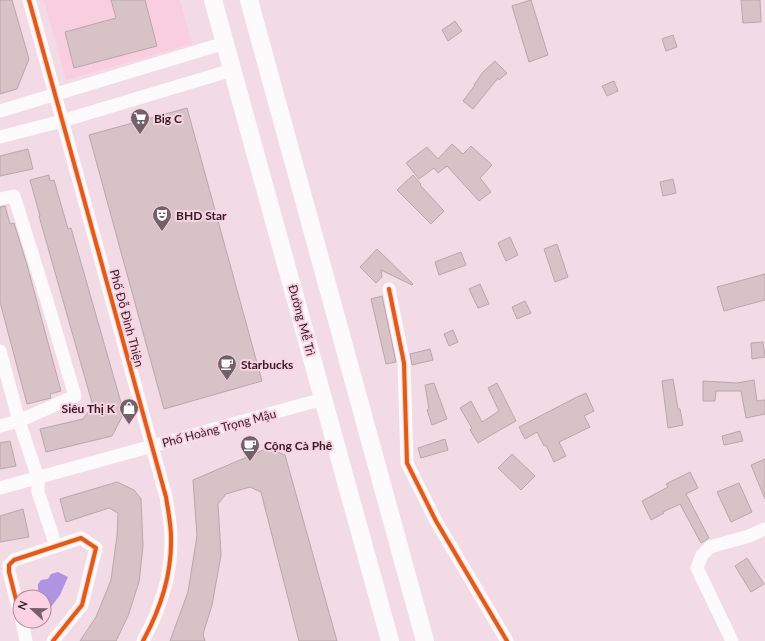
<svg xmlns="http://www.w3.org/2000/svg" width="765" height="641" font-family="Lato,sans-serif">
	<rect width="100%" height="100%" fill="#f2dbe4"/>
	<polygon fill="#f9cede" points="44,0 180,0 192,44 66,80"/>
	<polygon fill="#af94e4" points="58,572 68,577 60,595 48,611 44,608 44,597 38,597 40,593 38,590 38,584 41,580 48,579 51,574"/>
	<g fill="#d7c2c7" stroke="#baa6ab">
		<polygon points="0,0 12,0 29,59 17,89 0,94"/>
		<polygon points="111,0 145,0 157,46 74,68 65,32 116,18"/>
		<polygon points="531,0 548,55 529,62 512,6"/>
		<polygon points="741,0 760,0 761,22 743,23"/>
		<polygon points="455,21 462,31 448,41 442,30"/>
		<polygon points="673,35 677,47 666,51 662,39"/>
		<polygon points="495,61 507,73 499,80 498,78 473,109 463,101 475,85 474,85 483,72"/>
		<polygon points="614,81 618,91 607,96 602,86"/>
		<polygon points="187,108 262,381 164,409 89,135"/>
		<polygon points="452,144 463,154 471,146 492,165 480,178 491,192 479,201 447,166 438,173 434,168 419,179 406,163 427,147 438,159"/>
		<polygon points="28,149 33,169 0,176 0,156"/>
		<polygon points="49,175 50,181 54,180 68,229 71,228 124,413 112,436 46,452 40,429 83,419 93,406 39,216 40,216 30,180"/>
		<polygon points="413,175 421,184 420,185 444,211 431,224 397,190"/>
		<polygon points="673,179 676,193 663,196 660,182"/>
		<polygon points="5,206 10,224 14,223 27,265 61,391 50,394 51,398 27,404 0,302 0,207"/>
		<polygon points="510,237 518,255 506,261 498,243"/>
		<polygon points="557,244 568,277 555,282 544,249"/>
		<polygon points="377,249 413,284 412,285 381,270 382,277 376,283 360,267"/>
		<polygon points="461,252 466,265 439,275 435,262"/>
		<polygon points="765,274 765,300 724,311 717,287"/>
		<polygon points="480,284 489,304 478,308 469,289"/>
		<polygon points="382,296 396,362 386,364 371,299"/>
		<polygon points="525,301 531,313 517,319 512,307"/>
		<polygon points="453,330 458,342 449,346 444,334"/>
		<polygon points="763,342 765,357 752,359 751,343"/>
		<polygon points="430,349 433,360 412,365 410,354"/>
		<polygon points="673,379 678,409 680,409 683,425 668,428 662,381"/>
		<polygon points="754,380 757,401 765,400 765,414 746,418 741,391 716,391 715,401 703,401 703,381 737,383"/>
		<polygon points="434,383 447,419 432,425 427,410 429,409 425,385"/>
		<polygon points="497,383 516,421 498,431 478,443 470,430 472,428 460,408 471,401 482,422 499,411 488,388"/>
		<polygon points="586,393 594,411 584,416 590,427 559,442 566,456 554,462 546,445 544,446 537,432 525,439 519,427 575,398"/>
		<polygon points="740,431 743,441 724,445 722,436"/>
		<polygon points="445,439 448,450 421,458 418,448"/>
		<polygon points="10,441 16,466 0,469 0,443"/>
		<polygon points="268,448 285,455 337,641 299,641 261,492 250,487 226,494 218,504 221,555 212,605 203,634 205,641 170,641 188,592 197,536 193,480"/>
		<polygon points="512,454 535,476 521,490 498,468"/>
		<polygon points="765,459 765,499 751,465"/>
		<polygon points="690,472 698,488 686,494 709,538 701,543 680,504 663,512 664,513 651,520 642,501 668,487 666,484"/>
		<polygon points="117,482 134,490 141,499 143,546 139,582 128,616 116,641 80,641 96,617 111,580 117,536 118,513 109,508 66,522 60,499"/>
		<polygon points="739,483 752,512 731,522 717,492"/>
		<polygon points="23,509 29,537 0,542 0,516"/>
		<polygon points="747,558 764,584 751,592 735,566"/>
	</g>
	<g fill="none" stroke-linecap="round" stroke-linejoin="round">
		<g stroke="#fdfafb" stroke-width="13">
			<path d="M29 0 166 497C168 510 171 524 171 537 172 573 160 610 143 641"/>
			<polyline points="0,111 225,43"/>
			<polyline points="0,137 62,121 232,70"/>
			<polyline points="0,199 14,196 47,301 75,396 19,421 0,426"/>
			<polyline points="389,289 404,363 407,463 436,521 507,641"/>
			<polyline points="0,351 19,421 38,478 38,492 56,546"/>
			<polyline points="0,488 323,399"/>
			<polyline points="20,615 9,572 9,565 14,560 81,538 96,548 82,605 53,641"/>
			<polyline points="22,621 26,641"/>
			<polyline points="732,641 697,568 702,555 710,547 749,536 765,529"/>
		</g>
		<g stroke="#fdfafb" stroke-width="18">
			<polyline points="213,0 390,641"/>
			<polyline points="249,0 425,641"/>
		</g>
		<g stroke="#fbd2e1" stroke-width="6">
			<g id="cycleway">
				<path d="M29 0 166 497C168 510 171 524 171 537 172 573 160 610 143 641"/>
				<polyline points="389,289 404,363 407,463 436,521 507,641"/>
				<polyline points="20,615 9,572 9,565 14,560 81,538 96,548 82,605 53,641"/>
			</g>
		</g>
		<use href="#cycleway" stroke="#e8590c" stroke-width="4"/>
	</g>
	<defs>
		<g id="supermarket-pin" transform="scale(1)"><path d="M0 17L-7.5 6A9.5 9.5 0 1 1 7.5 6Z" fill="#746068" stroke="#fbd2e1"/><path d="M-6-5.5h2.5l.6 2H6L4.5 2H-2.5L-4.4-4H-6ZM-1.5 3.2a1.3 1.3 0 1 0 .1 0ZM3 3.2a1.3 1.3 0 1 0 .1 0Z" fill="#fff"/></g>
		<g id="theatre-pin" transform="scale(1)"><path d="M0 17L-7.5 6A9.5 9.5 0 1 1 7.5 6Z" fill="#746068" stroke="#fbd2e1"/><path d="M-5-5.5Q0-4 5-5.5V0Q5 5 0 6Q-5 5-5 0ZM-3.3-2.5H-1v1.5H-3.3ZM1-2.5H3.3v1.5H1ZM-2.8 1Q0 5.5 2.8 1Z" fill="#fff"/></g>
		<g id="cafe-pin" transform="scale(1)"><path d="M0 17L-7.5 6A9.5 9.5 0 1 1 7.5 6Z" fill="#746068" stroke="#fbd2e1"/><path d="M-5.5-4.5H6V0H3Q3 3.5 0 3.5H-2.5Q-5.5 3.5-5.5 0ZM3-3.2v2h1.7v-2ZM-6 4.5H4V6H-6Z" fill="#fff"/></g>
		<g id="shop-pin" transform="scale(1)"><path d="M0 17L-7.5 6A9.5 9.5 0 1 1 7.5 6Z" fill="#746068" stroke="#fbd2e1"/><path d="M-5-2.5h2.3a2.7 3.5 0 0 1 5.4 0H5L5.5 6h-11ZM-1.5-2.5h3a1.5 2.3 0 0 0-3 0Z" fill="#fff"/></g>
	</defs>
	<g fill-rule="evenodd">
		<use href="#supermarket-pin" x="140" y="118"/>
		<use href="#theatre-pin" x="162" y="215"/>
		<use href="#cafe-pin" x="227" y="364"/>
		<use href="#shop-pin" x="129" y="408"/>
		<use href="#cafe-pin" x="250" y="445"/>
	</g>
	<g text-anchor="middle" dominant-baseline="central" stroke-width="4" stroke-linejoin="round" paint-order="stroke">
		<g font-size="12" font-weight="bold" fill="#301e25" stroke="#fbd2e1" text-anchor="start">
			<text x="154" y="118">Big C</text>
			<text x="176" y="215">BHD Star</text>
			<text x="241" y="364">Starbucks</text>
			<text x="115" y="408" text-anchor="end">Siêu Thị K</text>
			<text x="264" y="445">Cộng Cà Phê</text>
		</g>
		<g font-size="12" fill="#301e25" stroke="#fbd2e1">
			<text transform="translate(127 318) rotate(75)">Phố Đỗ Đình Thiện</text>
			<text transform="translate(302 320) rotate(75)">Đường Mễ Trì</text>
			<text transform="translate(219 428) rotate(-15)">Phố Hoàng Trọng Mậu</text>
		</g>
	</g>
	<g transform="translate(32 609) rotate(292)"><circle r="19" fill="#fbd2e1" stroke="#aa8a96"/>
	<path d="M0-3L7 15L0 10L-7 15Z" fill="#746068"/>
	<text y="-6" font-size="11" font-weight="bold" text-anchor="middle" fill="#301e25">N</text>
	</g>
</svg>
